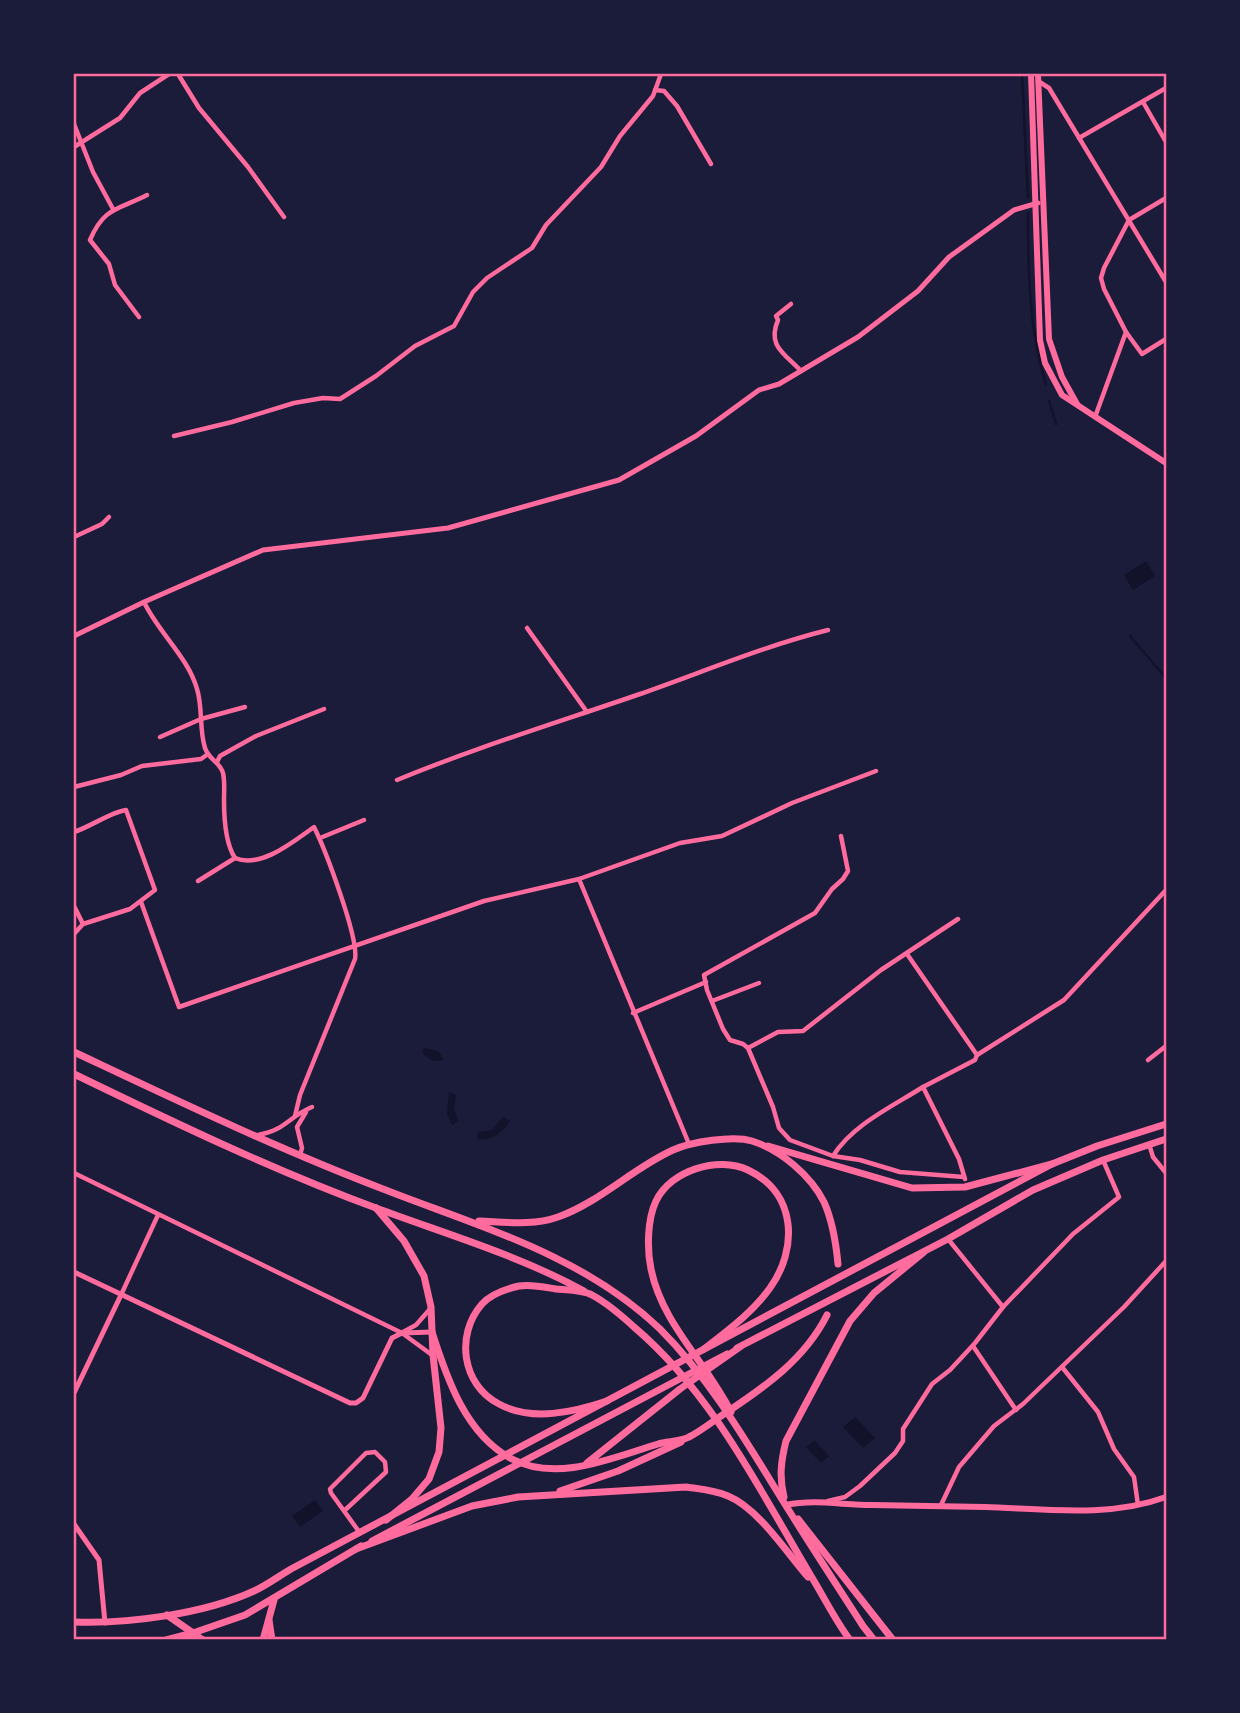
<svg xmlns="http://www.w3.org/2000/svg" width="1240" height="1713" font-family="'Noto Sans',sans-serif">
	<rect width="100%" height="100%" fill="#1b1b3a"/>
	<g fill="#12122b">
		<polygon points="1146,561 1155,576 1133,590 1124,575"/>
		<path d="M424 1048C433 1050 441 1049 443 1060 434 1063 428 1059 422 1052Z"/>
		<polygon points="449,1092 456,1095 454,1108 458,1121 452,1125 447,1114"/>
		<path d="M503 1117 510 1121C502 1133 492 1141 477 1139L478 1132 492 1130Z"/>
		<polygon points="855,1417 875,1438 863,1448 843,1427"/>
		<polygon points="814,1440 829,1456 821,1463 806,1447"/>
		<polygon points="315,1500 323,1511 300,1527 292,1516"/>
	</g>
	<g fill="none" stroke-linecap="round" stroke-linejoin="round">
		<g stroke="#12122b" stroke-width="2.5">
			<polyline points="1022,74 1028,198"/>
			<path d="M1028 213C1028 272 1029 329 1046 385"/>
			<polyline points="1049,401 1056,424"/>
			<polyline points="1130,636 1166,678"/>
		</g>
		<g stroke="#ff6b9d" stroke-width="4.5">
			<polyline points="178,74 199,108 248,167 284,217"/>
			<polyline points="1038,81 1049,88 1166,282"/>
			<polyline points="655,90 664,91 677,106 711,164"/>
			<polyline points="1143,102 1166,142"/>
			<polyline points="74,124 93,172 113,209"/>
			<polyline points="1079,138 1166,88"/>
			<polyline points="74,147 120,118 140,93 169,74"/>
			<path d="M791 304 776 316 778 320C767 346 784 353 801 371"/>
			<path d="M139 317 115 285 109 264 90 240C104 207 118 210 147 195"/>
			<polyline points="1126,332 1104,289 1101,278 1104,268 1129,220 1166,198"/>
			<polyline points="1095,417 1126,332 1142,354 1166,339"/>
			<polyline points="174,436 232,422 294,403 323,398 340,399 376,376 415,346 454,326 473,292 487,278 532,248 546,225 601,167 620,136 653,96 661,74"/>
			<polyline points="74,537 102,524 109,517"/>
			<path d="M144 602C158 632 188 657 197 689 203 708 199 729 205 748 209 760 220 762 223 773 225 782 224 791 224 800 224 818 225 843 235 858"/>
			<polyline points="527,628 587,712"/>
			<polyline points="160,737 201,719 245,707"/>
			<polyline points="217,762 220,756 256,736 324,709"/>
			<path d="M397 780C477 747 559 722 640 694 703 672 764 646 828 630"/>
			<polyline points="74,787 121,775 142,766 201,759 208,754"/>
			<path d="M74 832C90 827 111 812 126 810L155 890 130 909 83 924 74 934"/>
			<polyline points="841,836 848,871 843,879 832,889 815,913 704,975 707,990 723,1029 730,1040 743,1044 748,1048 773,1107 779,1128 790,1140 833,1156 860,1160 900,1172 964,1177"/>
			<polyline points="320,838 364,820"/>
			<path d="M235 858C261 869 294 841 314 827 325 849 359 938 355 959L300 1095 295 1116"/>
			<polyline points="579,879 689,1144"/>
			<polyline points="198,881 235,858"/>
			<polyline points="141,902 179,1007 484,901 579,879 680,843 722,836 792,803 876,771"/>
			<polyline points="74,906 83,924"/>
			<polyline points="907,954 977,1055"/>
			<polyline points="712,1001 759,983"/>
			<polyline points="633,1013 706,982"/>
			<polyline points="748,1048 778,1032 803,1031 881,970 958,919"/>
			<polyline points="1148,1060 1166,1046"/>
			<path d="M258 1135C286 1130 288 1117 312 1107"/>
			<polyline points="1149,1144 1153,1157 1166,1173"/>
			<polyline points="300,1155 302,1148 297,1127 306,1112"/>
			<path d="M833 1156C852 1125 893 1106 923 1087"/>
			<polyline points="74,1173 402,1333 432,1355"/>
			<polyline points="965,1179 959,1159 923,1087 975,1060 977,1055 1064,1000 1166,890"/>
			<polyline points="121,1295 158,1215"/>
			<polyline points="1003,1307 1073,1234 1119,1197 1103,1160"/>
			<polyline points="403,1332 416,1325 430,1309"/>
			<polyline points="973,1346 1016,1410"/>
			<polyline points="1062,1367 1098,1412 1114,1449 1134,1477 1138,1505"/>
			<polyline points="828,1501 845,1497 860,1486 895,1453 903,1441 903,1429 932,1384 950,1370 975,1343 1003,1307 948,1239"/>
			<polyline points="941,1505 959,1467 994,1426 1023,1404 1124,1307 1166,1261"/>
			<polyline points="344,1511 386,1472 385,1462 375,1452 366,1453 330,1489 331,1493 360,1533"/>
		</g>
		<g stroke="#ff6b9d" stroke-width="5">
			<polyline points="74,636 144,602 263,550 448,528 619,480 696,436 759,390 779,384 858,337 918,291 949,257 1014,210 1038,203"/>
			<polyline points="74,1272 350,1403 356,1403 363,1398 392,1338 402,1333 432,1332"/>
			<polyline points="74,1393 121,1295"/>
			<polyline points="74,1524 99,1560 105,1623"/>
		</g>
		<g stroke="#ff6b9d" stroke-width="6">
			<polyline points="1031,74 1040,340 1045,363 1062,395 1166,463"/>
			<polyline points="1038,74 1049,339 1062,377 1077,404"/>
			<path d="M786 1505C815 1499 842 1505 872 1505 909 1506 947 1506 985 1507 1045 1509 1109 1518 1166 1497"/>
			<polyline points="193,1633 204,1640"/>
		</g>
		<g stroke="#ff6b9d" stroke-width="7">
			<polyline points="737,1348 948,1239 1033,1190 1103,1160 1166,1139"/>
			<polyline points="372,1541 727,1354"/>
			<polyline points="167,1615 193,1633"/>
			<polyline points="269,1620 272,1640"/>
			<path d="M74 1622C128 1624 204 1614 254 1591 267 1585 279 1576 291 1569L1052 1164 1097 1146 1166 1124"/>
			<polyline points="166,1640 193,1633 245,1615 361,1546"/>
			<polyline points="263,1640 274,1600"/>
		</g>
		<g stroke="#ff6b9d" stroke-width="7">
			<path d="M74 1052C176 1100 278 1149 383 1189 480 1227 583 1255 660 1329 710 1379 746 1441 783 1501 809 1543 836 1584 863 1626L874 1640"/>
			<path d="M74 1074C173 1122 273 1170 376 1208 446 1234 518 1255 584 1291"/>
			<polyline points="768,1146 912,1188 965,1187 1052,1164"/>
			<polyline points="376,1208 404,1241 424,1276 431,1307 433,1355 441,1428 439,1452 429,1479 412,1499 386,1520"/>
			<path d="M479 1221C505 1222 533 1226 558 1217 600 1202 633 1168 673 1150 691 1142 733 1135 752 1141 781 1150 811 1176 824 1202 833 1222 836 1243 838 1264"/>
			<path d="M432 1332C447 1379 466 1435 512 1459 557 1483 614 1457 658 1444 667 1441 680 1442 689 1437 701 1431 713 1421 724 1414 765 1387 805 1359 827 1315"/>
			<path d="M704 1349C727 1331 752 1313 770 1288 798 1249 797 1193 748 1170 718 1156 671 1170 656 1201 647 1220 647 1250 651 1269 662 1324 707 1363 731 1412"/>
			<path d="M607 1401C574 1412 532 1422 499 1404 462 1385 455 1335 482 1304 491 1294 506 1289 519 1286 531 1284 544 1287 556 1289 567 1290 583 1290 592 1295 607 1303 622 1316 634 1327 713 1394 759 1489 811 1576 824 1597 835 1620 850 1640"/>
			<polyline points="587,1463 680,1389 740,1347"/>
			<polyline points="560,1491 618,1471 681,1442"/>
			<path d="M784 1497C779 1477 781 1461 786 1441L850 1321 874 1293 924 1252"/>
			<polyline points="798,1519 893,1640"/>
			<path d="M356 1549 472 1506 518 1497 686 1487C700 1489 715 1490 728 1496 758 1508 787 1553 808 1577"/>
		</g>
	</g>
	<rect width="1240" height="1713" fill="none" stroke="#1b1b3a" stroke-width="150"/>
	<rect x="75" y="75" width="1090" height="1563" fill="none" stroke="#ff6b9d" stroke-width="2.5"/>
</svg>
